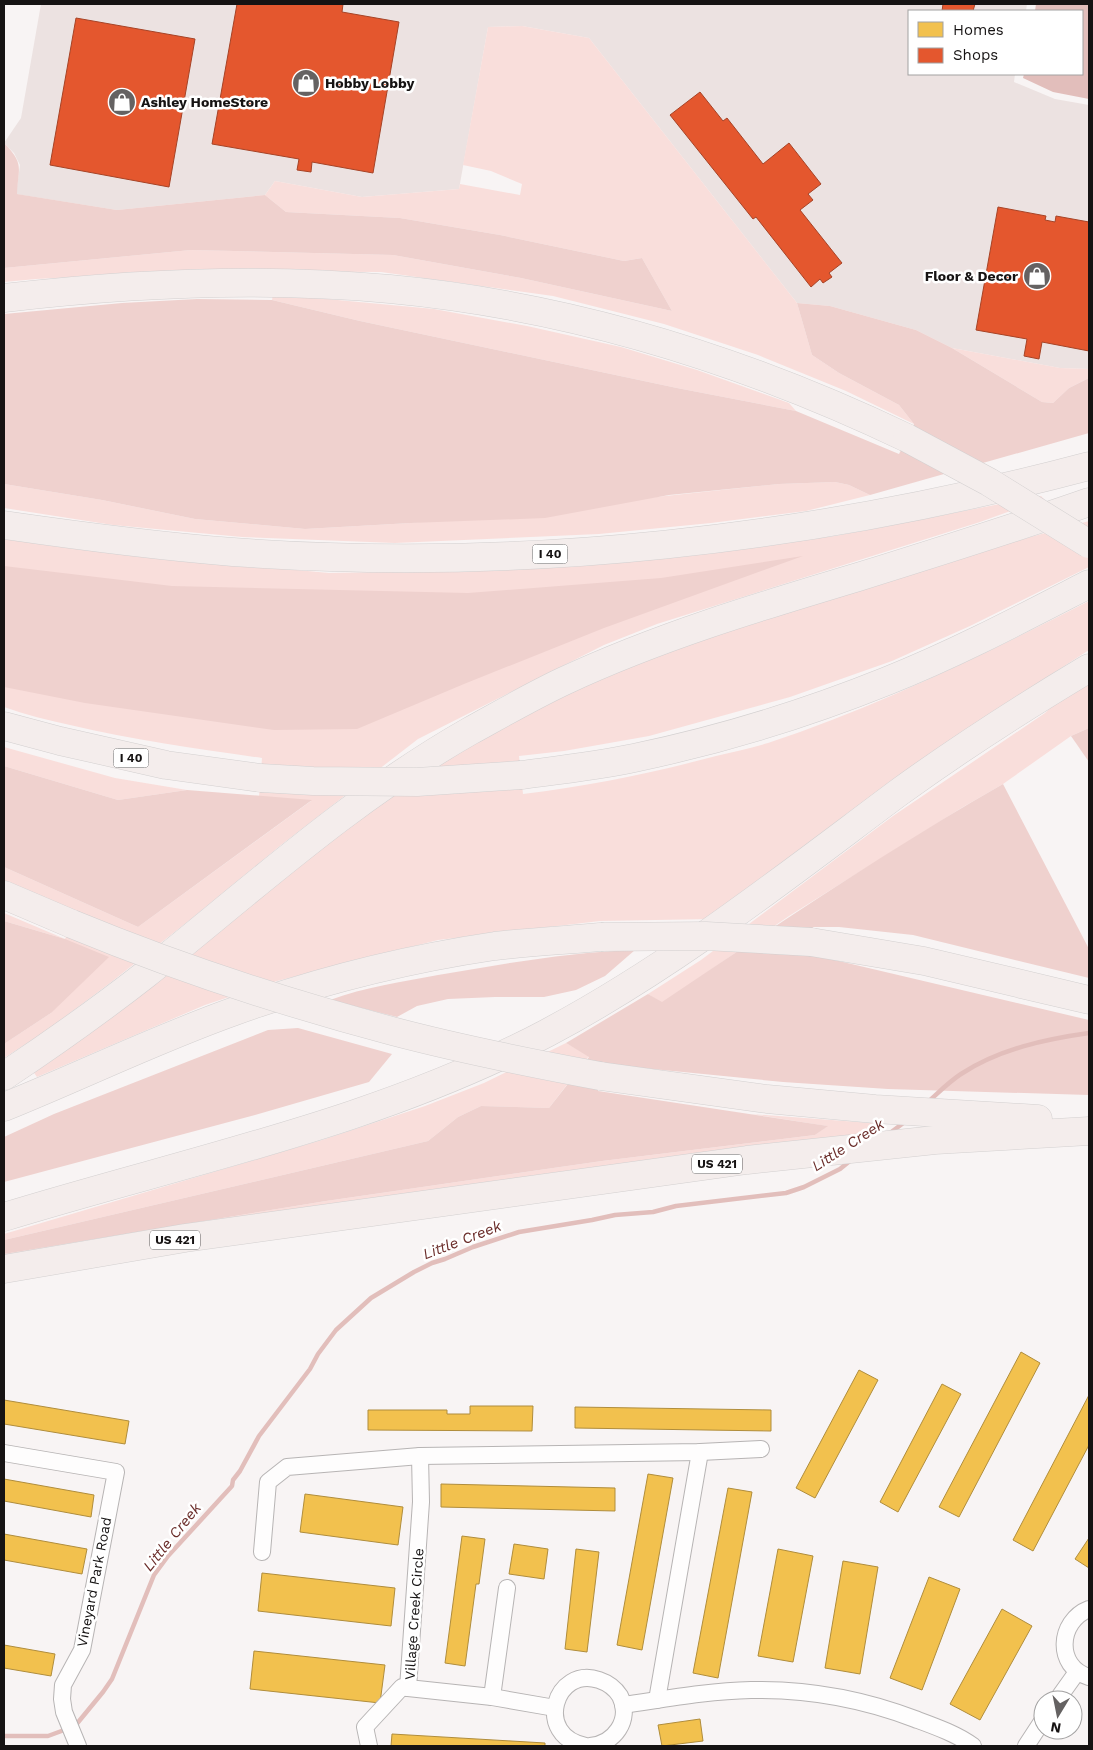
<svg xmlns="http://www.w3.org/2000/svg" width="1093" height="1750" font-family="'Work Sans',sans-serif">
	<rect width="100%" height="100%" fill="#f8f4f4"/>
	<polygon fill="#ece2e1" points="41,4 1027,4 1026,11 909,11 909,74 1015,74 1014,82 1055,99 1089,105 1089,369 1060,368 952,348 916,330 830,306 797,303 589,38 522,26 488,27 459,189 362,197 275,181 265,195 117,210 16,194 20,165 14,153 4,143 21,118"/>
	<g fill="#f9dedb">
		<polygon points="522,26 589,38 797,303 812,355 839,373 899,405 914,424 846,391 758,355 664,324 553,296 381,272 187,271 36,279 4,282 4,268 191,250 393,255 521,278 672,311 642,258 624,261 500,235 400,218 286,212 265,195 275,181 362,197 459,189 460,184 520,195 522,184 491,171 463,165 488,27"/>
		<polygon points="273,294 434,309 527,326 621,347 697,370 789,403 796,411 677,388 360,321 272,300"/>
		<polygon points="952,348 1060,368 1089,369 1089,378 1069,388 1053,403 1042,402"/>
		<polygon points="835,482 849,485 870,495 806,511 711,523 599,534 395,543 242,537 113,525 4,508 4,484 102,500 195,519 305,529 411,523 779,484"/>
		<path d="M1041 496 1044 499 980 522 657 624 604 645 418 739 281 845 191 919 110 983 46 1031 4 1058V1044L51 1013 65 939 4 921V913L65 939 76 913 4 882V867L138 927 311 801 259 797 262 758C198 749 134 740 70 725 48 720 26 715 4 707V537L201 561 329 573 447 571 751 546 835 536Z"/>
		<path d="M1089 521V567L970 626 892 661 790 697 649 736 564 751 519 756 523 794C589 786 652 773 716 756 733 752 751 748 768 743 879 706 985 654 1089 601V650L1027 690 840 823 711 919 600 921 438 940 277 981 205 1005 37 1077 32 1070 334 835 441 759 554 697 708 634 991 548Z"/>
		<polygon points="1089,682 1089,728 1071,736 1003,784 963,807 789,916 662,1003 648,994 701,960 893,816 1045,713 1056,702"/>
		<polygon points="4,747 115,778 187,790 118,800 4,766"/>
		<polygon points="566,1043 589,1056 549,1108 481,1106 458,1117 428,1141 4,1240 4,1234 322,1140 425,1106 484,1083"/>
		<polygon points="751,1114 884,1124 885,1129 879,1132 4,1261 4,1254 326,1201 602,1161 815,1135 827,1126"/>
	</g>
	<g fill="#efd1ce">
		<path d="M4 143C25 164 18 168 17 194L117 210 265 195 286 212 400 218 500 235 624 261 642 258 672 311 521 278 393 255 191 250 4 268Z"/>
		<polygon points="197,299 272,300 360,321 677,388 796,411 899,454 914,424 899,405 839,373 812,355 797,303 830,306 916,330 952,348 1042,402 1053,403 1069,388 1089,378 1089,433 870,495 849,485 835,482 779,484 669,495 545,518 411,523 305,529 195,519 102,500 4,484 4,314 122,303"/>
		<polygon points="803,556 604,628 464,684 357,729 274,730 85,703 4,687 4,566 172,586 468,593 661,578"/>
		<polygon points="1089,728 1089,762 1071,736"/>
		<polygon points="4,766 118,800 187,790 312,800 138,927 4,867"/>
		<path d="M1003 784 1089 949V978L913 935 839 927H813L809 954 1089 1020V1095L888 1089 783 1082 602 1064 598 1091 828 1126 815 1135 602 1161 326 1201 4 1254V1240L428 1141 458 1117 481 1106 549 1108 589 1057 566 1043 648 994 662 1002C774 927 886 851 1003 784Z"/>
		<polygon points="4,921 65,939 109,957 51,1013 4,1044"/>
		<path d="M635 950 605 976 576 990 544 997H495L448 999 417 1006 397 1017 330 1000C365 987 402 982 438 975 503 964 569 952 635 950Z"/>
		<polygon points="298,1028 392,1054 369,1082 255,1115 4,1182 4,1137 54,1114 268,1030"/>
	</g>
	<polygon fill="#e2bebb" points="1036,4 1089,4 1089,99 1053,92 1023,78 1024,74 1082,74 1082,11 1035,11"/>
	<g fill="#f2c14e" stroke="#b08d3c">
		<polygon points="1021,1352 1040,1363 959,1517 939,1507"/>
		<polygon points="859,1370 878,1380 815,1498 796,1488"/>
		<polygon points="942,1384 961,1394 898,1512 880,1502"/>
		<polygon points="1089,1395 1089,1445 1033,1551 1013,1540"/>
		<polygon points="4,1400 129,1421 125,1444 4,1424"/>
		<polygon points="470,1406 533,1406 532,1431 368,1430 368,1410 447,1410 447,1414 470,1414"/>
		<polygon points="575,1407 771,1410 771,1431 575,1428"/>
		<polygon points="648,1474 673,1478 642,1650 617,1645"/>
		<polygon points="4,1479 94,1495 91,1517 4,1501"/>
		<polygon points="441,1484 615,1488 615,1511 441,1507"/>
		<polygon points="728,1488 752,1492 718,1678 693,1673"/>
		<polygon points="305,1494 403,1507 398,1545 300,1532"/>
		<polygon points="4,1534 87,1549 82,1574 4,1560"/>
		<polygon points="462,1536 485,1539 479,1584 476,1584 465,1666 445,1663"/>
		<polygon points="1089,1538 1089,1568 1075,1559"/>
		<polygon points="514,1544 548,1549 544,1579 509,1574"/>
		<polygon points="576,1549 599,1552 587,1652 565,1649"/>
		<polygon points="778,1549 813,1556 793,1662 758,1656"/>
		<polygon points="843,1561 878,1567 860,1674 825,1668"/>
		<polygon points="262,1573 395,1588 391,1626 258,1611"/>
		<polygon points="929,1577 960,1589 922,1690 890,1678"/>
		<polygon points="1002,1609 1032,1626 980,1720 950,1704"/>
		<polygon points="4,1645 55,1654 51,1676 4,1668"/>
		<polygon points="254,1651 385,1665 380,1703 250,1689"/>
		<polygon points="700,1719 703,1741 662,1746 658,1725"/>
		<polygon points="392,1734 545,1743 545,1746 391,1746"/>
	</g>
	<g fill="#e4572e" stroke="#a64326">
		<polygon points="237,4 343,4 342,12 399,22 373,173 312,162 311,172 297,170 299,159 212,144"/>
		<polygon points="943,4 975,4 973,11 942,11"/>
		<polygon points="76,18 195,39 169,187 50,165"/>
		<polygon points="700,92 723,121 727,118 763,164 789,143 821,184 808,194 813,200 800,210 842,263 829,273 832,277 823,283 820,279 811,287 756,217 753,219 670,115"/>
		<polygon points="998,207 1046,216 1045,220 1055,222 1056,216 1089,222 1089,351 1042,342 1039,359 1024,356 1027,339 976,330"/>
	</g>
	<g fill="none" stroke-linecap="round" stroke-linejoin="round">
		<g stroke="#e2bebb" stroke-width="4.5">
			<path d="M929 1101C939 1092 950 1081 961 1074 999 1049 1046 1039 1089 1033"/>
			<polyline points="890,1133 906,1121"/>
			<polyline points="4,1736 48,1736 75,1726 103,1692 112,1679 154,1575 168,1556 232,1486 233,1480 240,1471 259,1436 310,1369 318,1354 336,1330 371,1298 414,1272 432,1263 445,1259 473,1247 519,1232 592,1220 615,1215 653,1212 676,1206 786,1193 804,1187 840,1169 851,1160"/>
		</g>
		<g stroke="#b7b4b4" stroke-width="18">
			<g id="minor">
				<polyline points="4,1453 116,1472 82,1650 63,1685 62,1699 64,1712 78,1746"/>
				<polyline points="420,1456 421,1502 408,1688 492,1697 555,1708"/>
				<polyline points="262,1552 268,1482 287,1467 420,1456 700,1452 761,1449"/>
				<path d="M1089 1609C1058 1621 1055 1667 1089 1677"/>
				<polyline points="492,1697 507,1588"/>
				<polyline points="657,1700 700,1452"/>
				<polyline points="1057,1700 1077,1672"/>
				<path d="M623 1705C665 1699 708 1691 751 1690 807 1689 863 1699 915 1719 934 1726 957 1734 973 1746"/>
				<polyline points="369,1746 365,1727 402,1687 408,1688"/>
				<path d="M586 1746C533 1736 555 1665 599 1680 608 1683 615 1688 620 1696 632 1720 614 1744 590 1746"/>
				<polyline points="1026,1746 1043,1720"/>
			</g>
		</g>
		<g stroke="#d3d0d0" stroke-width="29">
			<g id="motorway">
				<path d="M4 298C132 283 262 277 390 289 571 306 744 360 907 438"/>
				<path d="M4 525C80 536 156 546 233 552 521 573 811 540 1089 466"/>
				<polyline points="4,726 60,741 166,765 261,778"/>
				<path d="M521 775C559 770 596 766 634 758 720 740 805 714 887 681 957 653 1023 618 1089 584"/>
				<polyline points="4,895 72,924"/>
				<polyline points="811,942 924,961 1089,1000"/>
				<path d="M4 1076C52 1044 100 1010 146 974 251 890 352 798 470 731 501 714 532 696 564 681 658 637 758 607 858 577 935 553 1012 529 1089 502"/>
				<polyline points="600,1076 767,1099 875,1109 1038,1119"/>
				<path d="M4 1107C81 1076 156 1039 235 1011 319 981 407 959 495 946 530 942 566 940 601 937"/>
				<path d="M4 1217C186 1161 377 1123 547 1033 673 966 784 878 898 793 960 748 1024 707 1089 668"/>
				<polyline points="4,1269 185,1238 747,1160 935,1140 1089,1131"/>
			</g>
		</g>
		<use href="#minor" stroke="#fefdfd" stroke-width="16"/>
		<use href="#motorway" stroke="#f4edec" stroke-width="28"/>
		<g stroke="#d3d0d0" stroke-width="29" stroke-linecap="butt">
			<g id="motorway-bridge">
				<polyline points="907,438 989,482 1089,544"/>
				<polyline points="261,778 313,781 417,782 521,775"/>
				<path d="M72 924C176 967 283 1002 392 1031 460 1049 530 1063 600 1076"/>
				<polyline points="601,937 706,936 811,942"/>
			</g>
		</g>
		<use href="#motorway-bridge" stroke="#f4edec" stroke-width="28"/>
	</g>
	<defs>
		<g id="shop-disc" transform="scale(1.4375)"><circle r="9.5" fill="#656262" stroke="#fff"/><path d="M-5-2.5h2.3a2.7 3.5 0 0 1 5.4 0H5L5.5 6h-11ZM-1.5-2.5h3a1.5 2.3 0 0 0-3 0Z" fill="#fff"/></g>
	</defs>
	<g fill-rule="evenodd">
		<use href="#shop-disc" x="306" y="83"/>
		<use href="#shop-disc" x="122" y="102"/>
		<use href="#shop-disc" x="1037" y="276"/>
	</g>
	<g text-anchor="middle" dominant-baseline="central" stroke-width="5" stroke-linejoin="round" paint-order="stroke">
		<g fill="#fff" stroke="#5c5a5a" stroke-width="1">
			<rect x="532.5" y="544.5" width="35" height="19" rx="4"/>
			<rect x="113.5" y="748.5" width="35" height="19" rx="4"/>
			<rect x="692" y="1154.5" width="50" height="19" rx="4"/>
			<rect x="150" y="1230.5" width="50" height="19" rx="4"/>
		</g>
		<g font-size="12" font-weight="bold" fill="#161313">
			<text x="550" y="554">I 40</text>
			<text x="131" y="758">I 40</text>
			<text x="717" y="1164">US 421</text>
			<text x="175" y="1240">US 421</text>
		</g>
		<g font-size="14" font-weight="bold" fill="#161313" stroke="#fff" text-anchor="start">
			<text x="325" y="83">Hobby Lobby</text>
			<text x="141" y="102">Ashley HomeStore</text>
			<text x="1018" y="276" text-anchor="end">Floor &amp; Decor</text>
		</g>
		<g font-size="14" fill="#161313" stroke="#fff">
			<text transform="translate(94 1582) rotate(-79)">Vineyard Park Road</text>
			<text transform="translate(414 1614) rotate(-86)">Village Creek Circle</text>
		</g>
		<g font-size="15" font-style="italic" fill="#6a2c29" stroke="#fff">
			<text transform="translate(848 1145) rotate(-33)">Little Creek</text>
			<text transform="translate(462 1240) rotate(-21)">Little Creek</text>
			<text transform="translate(172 1537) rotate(-51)">Little Creek</text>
		</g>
	</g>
	<rect width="1093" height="1750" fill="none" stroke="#161313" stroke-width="10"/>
	<rect x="908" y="10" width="175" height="65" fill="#ffffff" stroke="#a2a1a1"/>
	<rect x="918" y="22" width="25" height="15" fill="#f2c14e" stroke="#a2a1a1"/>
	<text x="953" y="35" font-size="15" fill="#161313">Homes</text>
	<rect x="918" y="48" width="25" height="15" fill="#e4572e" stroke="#a2a1a1"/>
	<text x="953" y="60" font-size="15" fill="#161313">Shops</text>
	<g transform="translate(1058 1715) rotate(190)"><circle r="24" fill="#ffffff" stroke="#a2a1a1"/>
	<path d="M0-4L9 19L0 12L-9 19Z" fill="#656262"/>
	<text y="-8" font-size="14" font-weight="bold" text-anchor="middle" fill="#161313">N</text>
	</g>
</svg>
